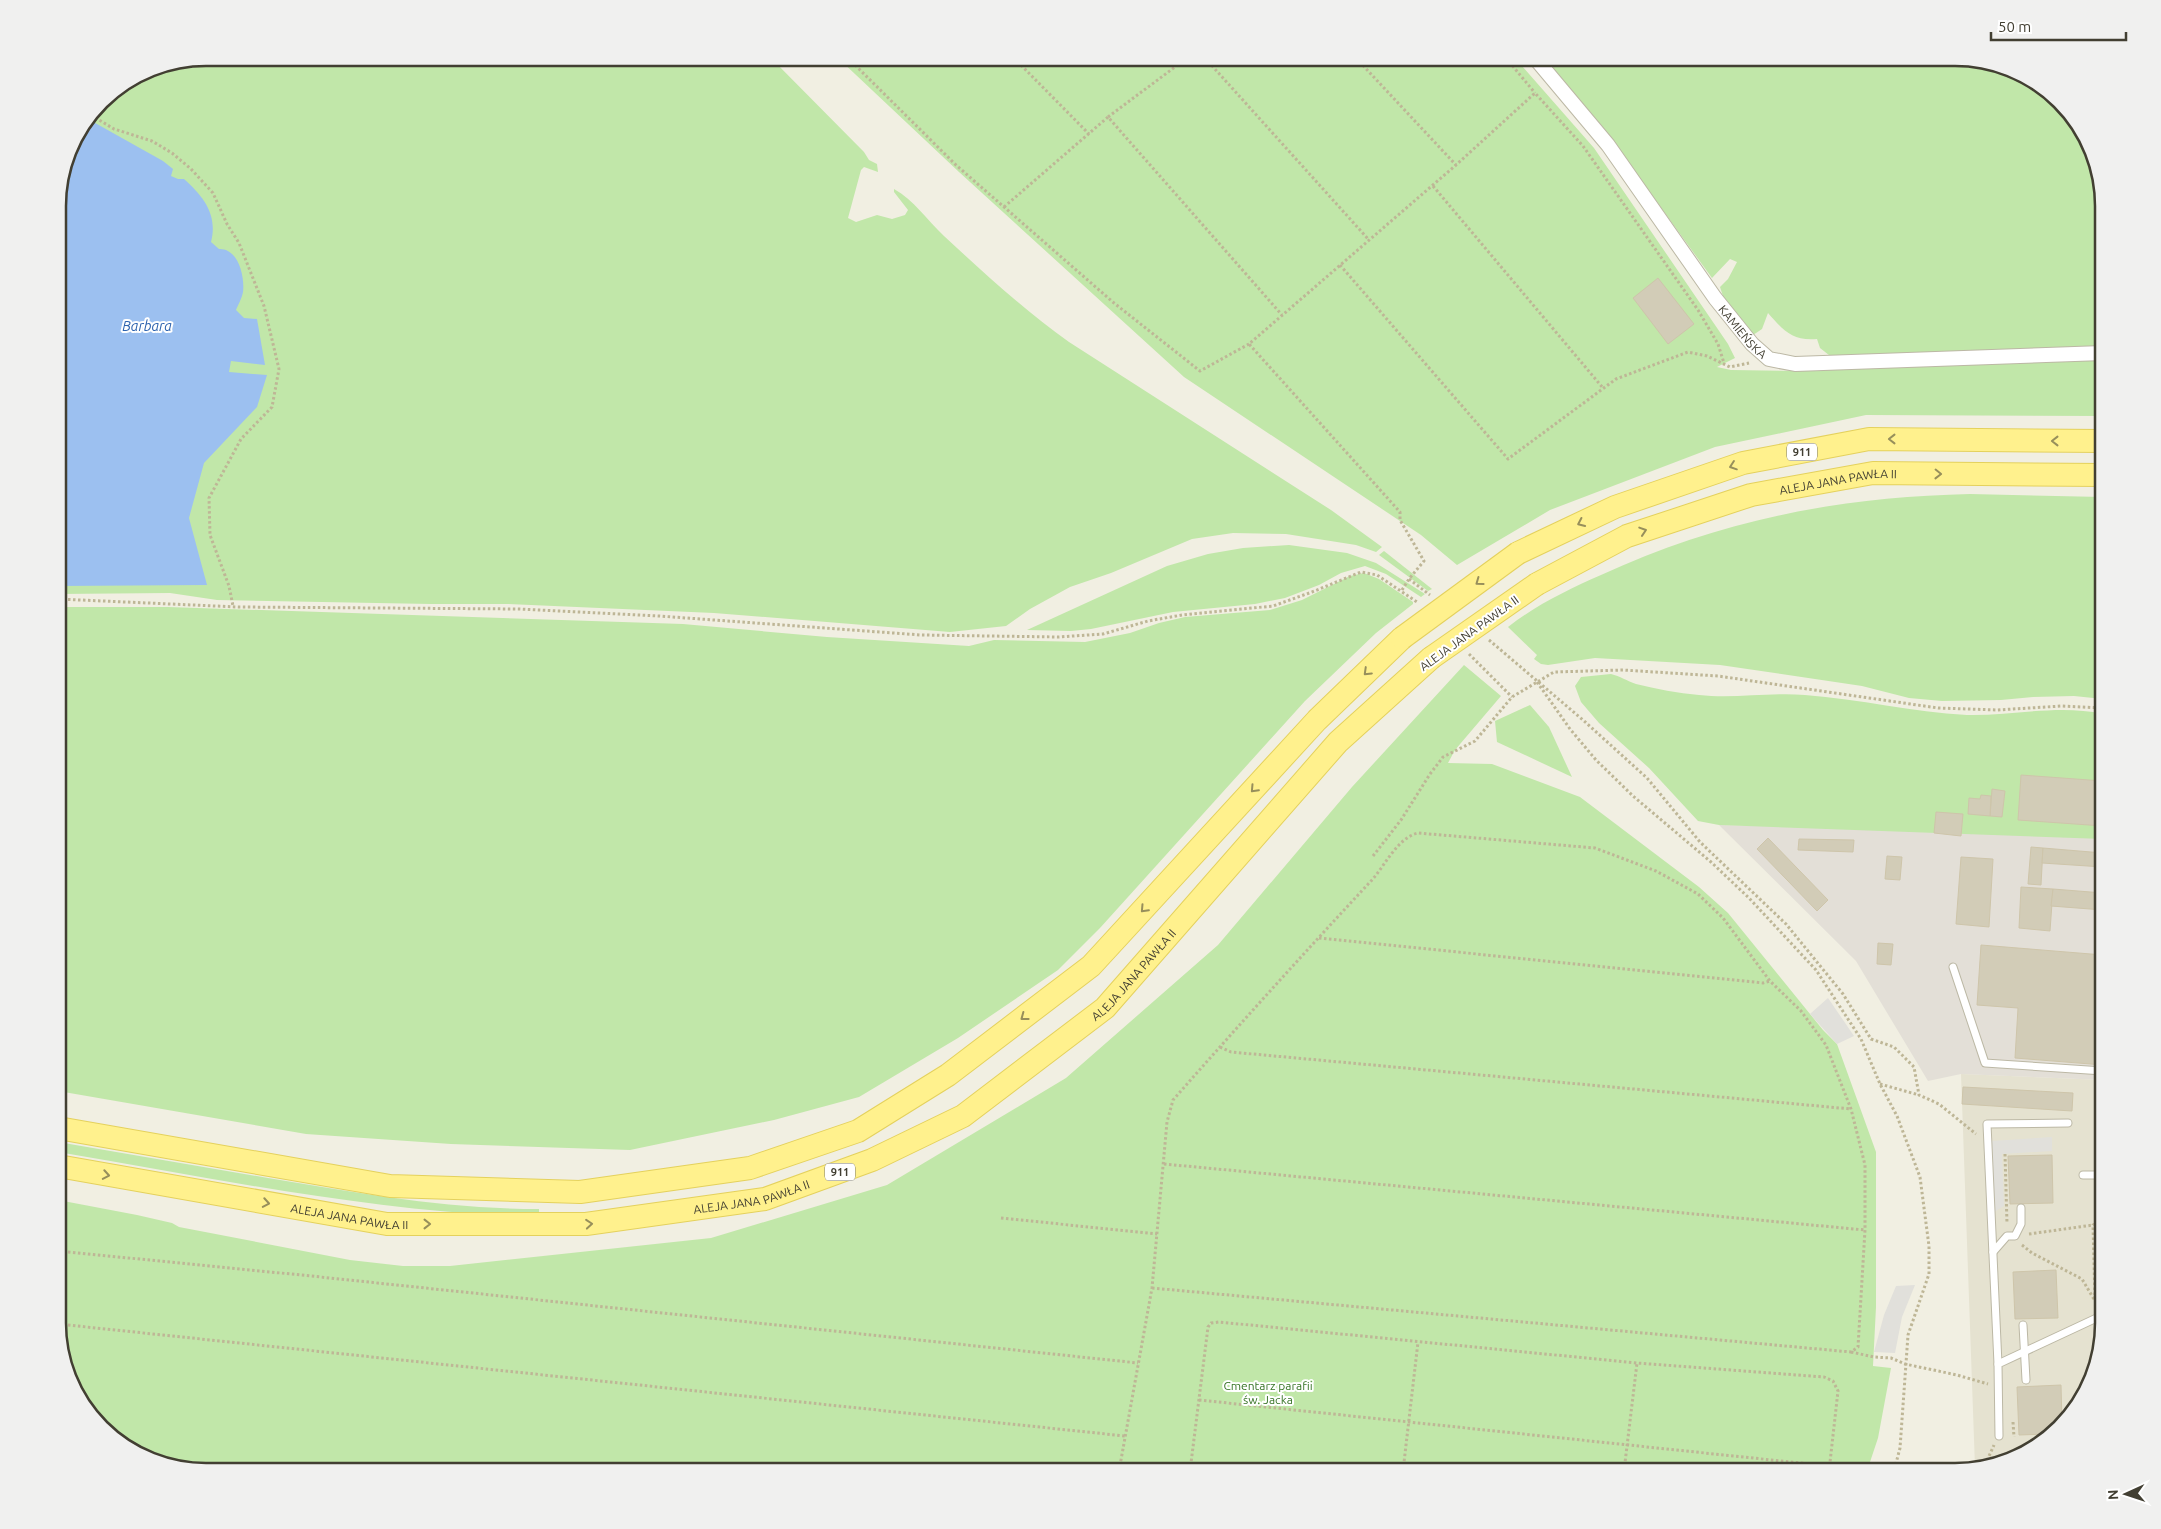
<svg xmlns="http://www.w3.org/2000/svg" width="2161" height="1529" font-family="Ubuntu,sans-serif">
	<rect width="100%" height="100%" fill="#f1efe2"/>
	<polygon fill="#e5e2d0" points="1961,1074 2103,1080 2103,1323 2096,1371 2073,1413 2021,1456 1975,1467"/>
	<polygon fill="#e3dfd7" points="1719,825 1948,830 2103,838 2103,1080 1961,1074 1928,1081 1856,961"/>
	<g fill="#c1e7a9">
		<path d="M206 58H771L864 152 869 160 877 164 878 172 864 167 861 170 848 218 856 222 877 215 892 219 905 215 908 210 894 192V189C914 200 927 220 944 236 984 273 1024 310 1069 342L1331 510 1382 547 1376 552 1356 545 1286 534 1233 533 1192 539 1111 573 1070 587 1030 609 1006 626 950 632 714 613 508 604H431L217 600 170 593 58 594V196L73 141 101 101 149 69Z"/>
		<polygon points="838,58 1515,58 1594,148 1728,344 1735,358 1717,367 1731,370 1803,371 2103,357 2103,416 1866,415 1715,447 1550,510 1457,565 1421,535 1184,377 959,172"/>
		<path d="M1544 58H1955L2003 65 2045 88 2088 140 2103 206V348L1834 359 1820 348 1817 339C1792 341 1784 331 1768 313L1762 329 1753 335 1723 296 1720 287 1728 279 1737 262 1730 259 1712 278 1614 143Z"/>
		<path d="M1970 494 2103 497V699L2074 696 2033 697 2001 700 1942 701 1909 698 1862 686 1720 665 1595 658 1548 665 1541 664 1534 659 1537 655 1508 627C1536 605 1569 589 1601 575 1720 520 1839 497 1970 494Z"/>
		<polygon points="1289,545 1347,553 1376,563 1425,594 1421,597 1386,574 1365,566 1341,573 1319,585 1285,598 1255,604 1173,612 1091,629 1071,631 1027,630 1167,566 1208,554 1243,548"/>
		<polygon points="1384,551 1432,589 1428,591 1379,555"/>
		<polygon points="1364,573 1379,579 1413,602 1413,604 1376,633 1305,701 1100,928 1058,970 958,1038 859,1097 774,1120 630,1150 451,1144 306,1134 58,1091 58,607 168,607 683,624 827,637 969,646 994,640 1085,642 1130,633 1159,623 1185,617 1270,610 1302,600 1350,576"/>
		<polygon points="1464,665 1501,696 1455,750 1448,763 1492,764 1580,797 1699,887 1728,913 1823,1030 1837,1044 1876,1152 1876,1307 1873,1366 1891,1368 1878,1438 1867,1471 206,1471 158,1464 116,1441 73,1389 58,1333 58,1200 137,1215 172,1223 179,1227 350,1260 403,1266 450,1266 711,1238 887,1185 1066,1078 1218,945 1352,787"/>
		<path d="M1611 674C1620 676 1627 681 1636 684 1656 689 1678 693 1699 695 1734 699 1770 692 1805 695 1860 699 1912 712 1967 715 2012 716 2059 704 2103 714V839L1719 825 1698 821 1649 768 1599 723 1581 702 1575 686 1581 677Z"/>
		<polygon points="1530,705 1549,727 1572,777 1497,742 1495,721"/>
		<path d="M58 1142C128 1154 198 1166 268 1178 358 1193 447 1209 539 1209V1217C377 1213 218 1179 58 1152Z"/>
	</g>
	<g fill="#e1e0db">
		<polygon points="1828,998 1854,1036 1837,1044 1810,1014"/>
		<polygon points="2052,1137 2052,1151 2002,1154 2004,1206 1994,1212 1991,1141"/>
		<polygon points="1915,1285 1902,1317 1895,1353 1874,1352 1884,1315 1896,1286"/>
	</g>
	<path fill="#9cc0f0" d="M88 119 163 161 173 169 171 176 178 179H184C204 197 218 215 211 242L219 249C238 248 245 276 243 292 242 298 238 305 236 310L244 318 257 319 265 365 231 361 229 372 267 375 257 407 204 463 189 518 207 585 58 586V196L73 141Z"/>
	<g fill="#d2ccb7" stroke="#cec5aa">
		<polygon points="1658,278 1694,324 1668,344 1633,298"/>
		<polygon points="2021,775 2103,781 2103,826 2018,820"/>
		<polygon points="1992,789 2005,791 2002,817 1990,816"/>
		<polygon points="1981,795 1991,796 1990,816 1968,814 1969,798 1980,799"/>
		<polygon points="1936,812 1963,814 1961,836 1934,833"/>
		<polygon points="1768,838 1828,900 1817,911 1757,849"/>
		<polygon points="1799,839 1854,840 1853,852 1798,850"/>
		<polygon points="2031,847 2043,848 2041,885 2028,884"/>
		<polygon points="2043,848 2103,853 2103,867 2042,863"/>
		<polygon points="1887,856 1902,857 1900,880 1885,879"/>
		<polygon points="1961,857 1993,859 1989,927 1956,924"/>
		<polygon points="2021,887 2053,889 2050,931 2019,928"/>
		<polygon points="2053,889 2103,893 2103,910 2051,906"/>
		<polygon points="1878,943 1893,944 1891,965 1877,964"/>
		<polygon points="1981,945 2103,955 2103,1065 2015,1058 2018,1008 1977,1005"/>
		<polygon points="1963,1087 2073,1093 2072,1111 1962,1104"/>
		<polygon points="2052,1155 2053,1203 2010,1204 2008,1156"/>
		<polygon points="2097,1228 2103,1228 2103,1276 2098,1276"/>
		<polygon points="2056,1270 2058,1318 2015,1319 2013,1272"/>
		<polygon points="2061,1385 2062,1422 2048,1434 2019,1435 2017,1387"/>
	</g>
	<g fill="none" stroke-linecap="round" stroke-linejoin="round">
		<g stroke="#bcb8a5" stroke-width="9">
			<g id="service">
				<polyline points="1953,967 1985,1063 2103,1071"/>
				<polyline points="2083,1175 2103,1175"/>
				<polyline points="1993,1252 2007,1236 2015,1236 2021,1224 2021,1208"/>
				<polyline points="2023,1325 2026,1380"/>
				<polyline points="1998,1364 1987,1124 2068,1123"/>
				<polyline points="1999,1436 1998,1364 2103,1315"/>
			</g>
		</g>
		<g stroke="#bcb8a5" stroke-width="16">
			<g id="minor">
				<path id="s1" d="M1535 58 1608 145 1715 298 1752 344 1769 359 1795 364 2103 353"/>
			</g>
		</g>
		<g stroke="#e4d15d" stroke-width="24">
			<g id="primary">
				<polyline points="1518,553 1615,507 1743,463 1869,439 2103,441"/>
				<path id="s2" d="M1537 584 1627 536 1751 495 1873 473 2103 475"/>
				<polyline points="58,1128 390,1186 580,1192 750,1168 858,1131 948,1075 1091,966 1317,720 1402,638"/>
				<path id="s3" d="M58 1166 387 1224H586L765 1199 872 1160 963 1116 1105 1008 1338 742 1431 658"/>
			</g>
		</g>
		<g stroke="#beb696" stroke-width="3" stroke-dasharray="2.5 2.5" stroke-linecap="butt">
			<polyline points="848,58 956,165 1114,303 1200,371 1249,344"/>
			<polyline points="1014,58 1089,134"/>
			<polyline points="1205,58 1369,240"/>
			<polyline points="1356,58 1456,165"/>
			<polyline points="1506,58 1535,93"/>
			<polyline points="91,115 114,129 152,141 172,153 191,169 213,193 227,224 239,243 264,306 279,369 272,407 241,439 209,498 210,535 229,586 233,606"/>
			<polyline points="1108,117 1187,58"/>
			<polyline points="1433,186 1603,388"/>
			<polyline points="1004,207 1108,117 1282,315"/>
			<polyline points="1340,265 1508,459 1616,379 1688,352 1707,356 1730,367 1749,363"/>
			<polyline points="1409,579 1430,595"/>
			<polyline points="1402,590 1409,579 1424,561 1400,520 1400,512 1249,344 1456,165 1535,93 1583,146 1698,310 1718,344 1724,363"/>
			<polyline points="58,599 238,607 520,609 659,616 921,635 1058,637 1103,634 1148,621 1182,615 1273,606 1312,592 1361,572 1377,575 1417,602"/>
			<polyline points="1489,640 1583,720 1647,778 1700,842 1786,924 1843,994 1871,1039 1894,1047 1914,1067 1919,1095 1939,1104 1976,1134"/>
			<polyline points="1469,654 1512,697"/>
			<polyline points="1537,682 1570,729 1596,760 1633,796 1711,862 1749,898 1816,970 1861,1039 1880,1084 1897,1116 1920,1177 1929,1246 1929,1274 1908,1335 1900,1448 1894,1471"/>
			<polyline points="1373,856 1401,820 1430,774 1443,757 1475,741 1512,697 1554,672 1623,670 1718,676 1938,708 1997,710 2062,706 2103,708"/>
			<polyline points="1319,938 1763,983 1770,981"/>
			<polyline points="1220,1047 1231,1052 1851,1109"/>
			<polyline points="1880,1084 1919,1095"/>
			<polyline points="2005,1154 2007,1224"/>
			<polyline points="1164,1164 1865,1230"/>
			<polyline points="1001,1218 1157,1234"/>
			<polyline points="2029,1234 2093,1225"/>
			<polyline points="2022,1245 2032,1253 2082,1279 2095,1301"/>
			<polyline points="58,1251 311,1276 1138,1363"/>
			<polyline points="2095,1300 2093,1225 2103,1219"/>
			<polyline points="58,1324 1125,1436"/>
			<polyline points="2097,1331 2098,1359"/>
			<polyline points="1851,1352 1874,1357 1891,1358 1905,1364 1957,1375 1988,1384"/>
			<polyline points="1199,1400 1829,1466"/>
			<polyline points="2013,1422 2014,1437"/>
			<polyline points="1985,1465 1994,1445"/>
			<path d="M1119 1471 1152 1288 1167 1122 1173 1100C1238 1026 1304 953 1371 881 1385 866 1397 838 1418 833L1595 848 1656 871 1698 894 1723 918 1770 981 1801 1011 1826 1045 1851 1109 1865 1165V1230L1858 1347 1851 1352 1152 1288"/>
			<polyline points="1190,1471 1208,1327 1211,1323 1219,1322 1637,1363 1824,1377 1833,1381 1838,1391 1829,1471"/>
			<polyline points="1403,1471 1418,1342"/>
			<polyline points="1624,1471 1637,1363"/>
		</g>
		<use href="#service" stroke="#fff" stroke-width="7"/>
		<use href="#minor" stroke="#fff" stroke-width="14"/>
		<use href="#primary" stroke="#fff18d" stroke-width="22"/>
		<g stroke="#e4d15d" stroke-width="24" stroke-linecap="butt">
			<g id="primary-bridge">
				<polyline points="1402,638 1518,553"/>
				<polyline points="1431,658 1537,584"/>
			</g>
		</g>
		<use href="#primary-bridge" stroke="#fff18d" stroke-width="22"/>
	</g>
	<defs><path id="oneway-chevron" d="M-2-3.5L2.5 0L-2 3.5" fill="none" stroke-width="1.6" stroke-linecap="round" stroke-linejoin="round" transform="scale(1.25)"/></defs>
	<g stroke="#978f5b">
		<use href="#oneway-chevron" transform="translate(1892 439) rotate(-180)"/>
		<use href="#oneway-chevron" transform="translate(2055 441) rotate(-180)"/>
		<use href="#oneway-chevron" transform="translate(1733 466) rotate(161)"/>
		<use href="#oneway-chevron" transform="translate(1938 474) rotate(1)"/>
		<use href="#oneway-chevron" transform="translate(1581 523) rotate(155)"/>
		<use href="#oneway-chevron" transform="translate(1643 531) rotate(-18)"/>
		<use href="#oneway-chevron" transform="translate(1479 582) rotate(144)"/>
		<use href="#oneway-chevron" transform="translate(1367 672) rotate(136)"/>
		<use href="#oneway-chevron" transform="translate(1254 789) rotate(133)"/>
		<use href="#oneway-chevron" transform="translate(1144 909) rotate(133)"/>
		<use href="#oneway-chevron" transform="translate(1024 1017) rotate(143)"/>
		<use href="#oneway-chevron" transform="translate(106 1175) rotate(10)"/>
		<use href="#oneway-chevron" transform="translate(266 1203) rotate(10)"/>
		<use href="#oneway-chevron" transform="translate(427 1224)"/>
		<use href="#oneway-chevron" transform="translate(589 1224) rotate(-5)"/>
	</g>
	<g text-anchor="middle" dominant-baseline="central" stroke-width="4" stroke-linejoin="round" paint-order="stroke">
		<g fill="#fff" stroke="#7b7970" stroke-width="1">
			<rect x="1787" y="443.5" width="30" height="17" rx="4"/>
			<rect x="825" y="1163.5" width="30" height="17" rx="4"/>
		</g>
		<g font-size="11" font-weight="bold" fill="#423f32">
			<text x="1802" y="452">911</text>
			<text x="840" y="1172">911</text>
		</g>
		<g font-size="12" fill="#423f32" stroke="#fff">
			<text stroke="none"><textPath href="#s1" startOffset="344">KAMIEŃSKA</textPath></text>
			<text stroke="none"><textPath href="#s2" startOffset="321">ALEJA JANA PAWŁA II</textPath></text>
			<text transform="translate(1469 633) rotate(-36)">ALEJA JANA PAWŁA II</text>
			<text stroke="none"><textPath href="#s3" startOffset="1151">ALEJA JANA PAWŁA II</textPath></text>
			<text stroke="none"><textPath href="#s3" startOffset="701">ALEJA JANA PAWŁA II</textPath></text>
			<text stroke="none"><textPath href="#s3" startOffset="296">ALEJA JANA PAWŁA II</textPath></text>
		</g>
		<g font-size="12" fill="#377426" stroke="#fff">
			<text x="1268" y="1385">Cmentarz parafii<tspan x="1268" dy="14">św. Jacka</tspan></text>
		</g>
		<g font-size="14" font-style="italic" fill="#2c62ae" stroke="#fff">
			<text x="147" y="326">Barbara</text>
		</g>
	</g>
	<path d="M0 0H2161V1529H0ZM206 66H1955A140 140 0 0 1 2095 206V1323A140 140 0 0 1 1955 1463H206A140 140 0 0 1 66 1323V206A140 140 0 0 1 206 66Z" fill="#f0f0ef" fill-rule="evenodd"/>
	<path fill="none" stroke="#423f32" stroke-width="2.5" d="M206 66H1955A140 140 0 0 1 2095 206V1323A140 140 0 0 1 1955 1463H206A140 140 0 0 1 66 1323V206A140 140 0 0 1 206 66Z"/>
	<g transform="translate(2126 1494) rotate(267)" stroke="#ffffff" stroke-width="4" paint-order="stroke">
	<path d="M0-4L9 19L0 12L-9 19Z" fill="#423f32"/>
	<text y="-8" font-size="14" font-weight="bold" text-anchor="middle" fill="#423f32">N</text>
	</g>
	<path d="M1991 32v8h135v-8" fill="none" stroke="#423f32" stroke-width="2.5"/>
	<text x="1998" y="32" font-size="15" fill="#423f32" stroke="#ffffff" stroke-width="4" paint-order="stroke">50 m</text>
</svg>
